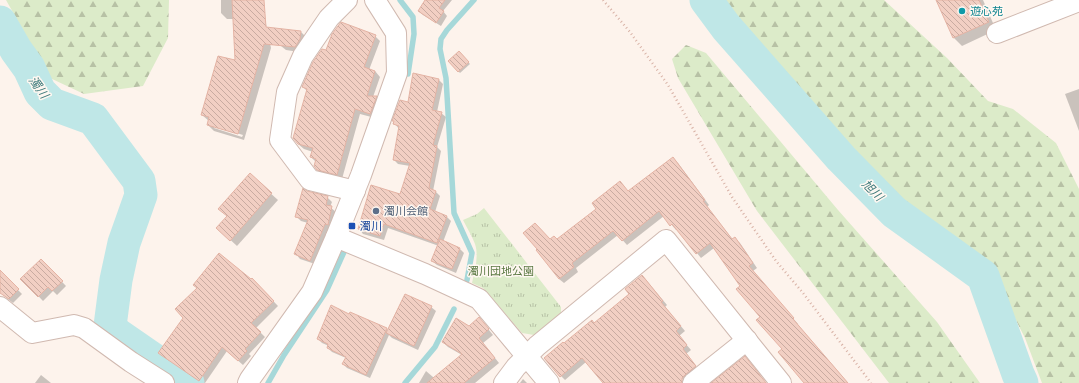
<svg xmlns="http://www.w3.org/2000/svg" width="1079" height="383" font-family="'PT Sans Narrow','Noto Sans JP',sans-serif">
	<defs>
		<pattern id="grass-tufts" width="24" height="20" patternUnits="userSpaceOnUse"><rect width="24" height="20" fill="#dcebc9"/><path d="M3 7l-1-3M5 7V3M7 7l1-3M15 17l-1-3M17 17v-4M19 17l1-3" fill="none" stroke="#b7c1a5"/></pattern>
		<pattern id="forest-firs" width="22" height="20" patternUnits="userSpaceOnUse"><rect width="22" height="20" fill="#dcebc9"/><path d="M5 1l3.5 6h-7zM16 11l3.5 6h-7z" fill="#b7c1a5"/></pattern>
		<pattern id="building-back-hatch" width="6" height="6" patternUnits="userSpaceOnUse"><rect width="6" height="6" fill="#f2cfc3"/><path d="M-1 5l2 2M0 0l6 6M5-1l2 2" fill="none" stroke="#c9aba1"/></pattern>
	</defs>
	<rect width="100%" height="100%" fill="#fdf3ec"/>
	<path fill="url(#grass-tufts)" d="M484 208 561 307V313L534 335 522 333 483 288 472 283C475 270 479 256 475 244 472 236 467 228 463 220L477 214Z"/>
	<g fill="url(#forest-firs)">
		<polygon points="6,0 169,0 168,38 143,86 84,94 50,78"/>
		<polygon points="718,0 884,0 947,58 988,101 1013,109 1056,143 1079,189 1079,383 1042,383 1025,338 994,277 973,261 876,176 809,105 725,10"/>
		<polygon points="686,45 706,53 838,210 937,322 980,383 889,383 757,211 678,78 672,59"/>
	</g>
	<g fill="#0003" fill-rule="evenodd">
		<path d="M221 0H261L271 48 244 140 214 131 208 125 209 121 202 115 236 62 234 19H227L221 13ZM214 126 243 135 242 137 214 128Z"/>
		<polygon points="426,0 452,0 443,11 447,16 441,26 423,15 419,11"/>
		<polygon points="937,0 983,0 996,30 962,46 954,38"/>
		<polygon points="301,32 305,36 299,52 286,50 281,46"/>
		<polygon points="375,36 380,41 369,70 375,71 380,77 373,97 376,97 381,102 375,118 360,114 342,179 323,175 317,169 316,162 311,157 313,152 304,149 298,144 307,91 303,87 326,51"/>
		<polygon points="459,52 470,64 460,73 449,61"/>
		<polygon points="438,79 443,84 437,112 441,113 446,117 437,147 441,151 433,191 436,192 440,196 435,212 447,217 451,221 443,242 460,249 464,253 456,273 437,265 432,261 439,246 388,228 384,240 363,234 359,229 400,195 410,166 398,164 394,160 399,129 395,124 408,104"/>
		<polygon points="1079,89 1079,131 1065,94"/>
		<polygon points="673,158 678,163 709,205 707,207 733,240 735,239 740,243 757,268 753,271 798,324 797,324 848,383 805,383 741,286 714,248 701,258 677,229 676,230 664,216 627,245 618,235 576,268 578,272 564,283 559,279 550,240 557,240 628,192"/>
		<polygon points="250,175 278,200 237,246 224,234 228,216"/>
		<polygon points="307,192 327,197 332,202 330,207 336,212 315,264 300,259 296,254 308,223 301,221 296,216"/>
		<polygon points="41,260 66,286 57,295 53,291 43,301 22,279"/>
		<polygon points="0,272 22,294 13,303 9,300 0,292"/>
		<polygon points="252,279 278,306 256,328 265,337 249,354 251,356 243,365 227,351 205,383 201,383 164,357"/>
		<polygon points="646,280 667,305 665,307 685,331 679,336 691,350 686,354 699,371 687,375 678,383 602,383 604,382 586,362 565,380 561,376 564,344 594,324"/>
		<polygon points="431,307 436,311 418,350 392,338 389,335 370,378 347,368 343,364 346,358 332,352 328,348 329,346 322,343 318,339 350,315 386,329 388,331"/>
		<polygon points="484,324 493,335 483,343 499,363 475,383 450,383 462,355 448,347 443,342 469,327"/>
		<polygon points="426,371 440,383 419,383"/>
		<polygon points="41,375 51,383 35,383"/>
		<polygon points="523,379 527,383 520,383"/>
	</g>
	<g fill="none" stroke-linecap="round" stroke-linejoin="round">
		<g stroke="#a6d8d9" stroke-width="5.5">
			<polyline points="400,0 413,17 414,34 408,74"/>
			<polyline points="467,280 472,253 454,213 446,78 440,49 441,39 447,30 474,0"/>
			<polyline points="268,383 284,355 327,290 344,252"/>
			<polyline points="405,383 435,347 454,309"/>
		</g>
		<g stroke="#bfe7e7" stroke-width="33">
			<polyline points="706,0 726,27 841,158 894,212 983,276 1018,374 1022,383"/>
			<polyline points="0,22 16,50 29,68 40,92 52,104 93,119 139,181 141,195 124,243 116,280 110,326 117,334 188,383"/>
		</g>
	</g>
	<g fill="url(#building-back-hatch)" stroke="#e4b3a4">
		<polygon points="232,0 264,0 266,27 301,31 300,39 295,47 264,44 238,134 207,125 209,117 201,115 218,56 235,60"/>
		<polygon points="425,0 445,0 439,8 444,11 436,23 418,11"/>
		<polygon points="936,0 979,0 989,22 953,38"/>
		<polygon points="341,22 376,35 364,67 375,71 367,96 377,96 370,114 355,109 337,175 317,170 314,166 316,159 310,157 313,148 298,144 293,138 307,89 302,87 313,62 322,49 326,50 332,34"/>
		<polygon points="459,51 469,62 458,72 448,61"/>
		<polygon points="413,73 439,79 432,110 442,112 433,145 437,146 429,188 436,191 430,209 447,216 437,243 384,224 380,236 358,229 371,185 400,194 410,163 393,160 399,126 393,124 394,121 392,121 400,100 408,102"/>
		<polygon points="673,157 705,200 703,201 732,239 735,237 753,263 749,266 794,318 793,319 848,383 804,383 778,352 782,349 756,320 760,317 736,289 740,286 710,243 696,254 672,224 670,226 659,211 622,241 613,231 572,263 574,267 559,279 536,250 537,249 523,233 535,223 550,239 554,236 557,239 596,209 592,203 620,181 628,191"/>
		<polygon points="250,173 272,193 230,241 216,228 227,216 218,209"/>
		<polygon points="303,188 307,191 328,196 326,205 332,206 328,225 325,224 310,261 294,254 308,220 295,217"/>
		<polygon points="440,239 460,248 452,269 431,261"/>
		<polygon points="219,253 251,279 252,278 274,301 251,323 261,332 245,349 247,351 238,361 222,347 199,381 158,353 183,318 175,309 197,288 193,285"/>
		<polygon points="41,259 63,281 52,291 48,287 38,297 20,279"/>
		<polygon points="0,270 19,289 9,299 0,293"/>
		<polygon points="642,275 663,301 661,302 681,326 676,331 687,345 683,349 696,366 686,374 682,378 682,383 603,383 582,358 560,377 544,358 563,342 564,343 592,320 594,323 629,294 625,289"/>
		<polygon points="405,294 432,306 414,346 386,333"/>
		<polygon points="331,305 349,314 350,312 387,328 366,375 342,364 346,357 327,348 328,344 317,339"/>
		<polygon points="479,317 489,329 479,338 495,358 464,383 427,383 462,354 442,342 456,318 469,326"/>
		<polygon points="745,356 766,383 711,383"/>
	</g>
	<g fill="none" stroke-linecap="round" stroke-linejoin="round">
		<g stroke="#d0b9b0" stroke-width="22">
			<g id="minor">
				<polyline points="347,0 329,18 303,56 287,92 280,140 310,180 355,191"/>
				<polyline points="997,33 1079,1"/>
				<polyline points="336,237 425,274 479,299 549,383"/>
				<polyline points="0,307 32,333 74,325 84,328 131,362 164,383"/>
				<polyline points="248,383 250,379 312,292 336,237 361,175 397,73 396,33 375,0"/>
				<polyline points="504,383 516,367 537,346 666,240 781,383"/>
				<polyline points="693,383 747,340"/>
			</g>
		</g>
		<polyline stroke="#d8b2a6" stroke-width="2.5" stroke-dasharray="1 3" stroke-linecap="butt" points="603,0 630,32 668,85 732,197 776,261 803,293 871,383"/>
		<use href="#minor" stroke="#fff" stroke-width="20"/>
	</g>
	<circle fill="#0f9aa8" stroke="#fff8f2" stroke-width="1.5" cx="962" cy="11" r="4"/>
	<circle fill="#5c6f8a" stroke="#fff8f2" stroke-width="1.5" cx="376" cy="211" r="4"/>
	<rect fill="#1a4fb4" stroke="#fff8f2" stroke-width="1.5" x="348" y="222" width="8" height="8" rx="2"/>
	<g text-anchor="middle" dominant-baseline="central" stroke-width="3" stroke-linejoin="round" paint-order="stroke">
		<g font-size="11" fill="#0d838f" stroke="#fff8f2" text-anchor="start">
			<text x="970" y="11">遊心苑</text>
		</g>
		<g font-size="11" fill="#4e5e75" stroke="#fff8f2" text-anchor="start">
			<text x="384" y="211">濁川会館</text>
		</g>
		<g font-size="11" fill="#164399" stroke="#fff8f2" text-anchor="start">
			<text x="360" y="226">濁川</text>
		</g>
		<g font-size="11" fill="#5a7842" stroke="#fff8f2">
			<text x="501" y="271">濁川団地公園</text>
		</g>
		<g font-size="12" font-style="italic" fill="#417c7d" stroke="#fff8f2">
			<text transform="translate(39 87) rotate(54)">濁川</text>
			<text transform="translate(873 190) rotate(45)">旭川</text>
		</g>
	</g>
</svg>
